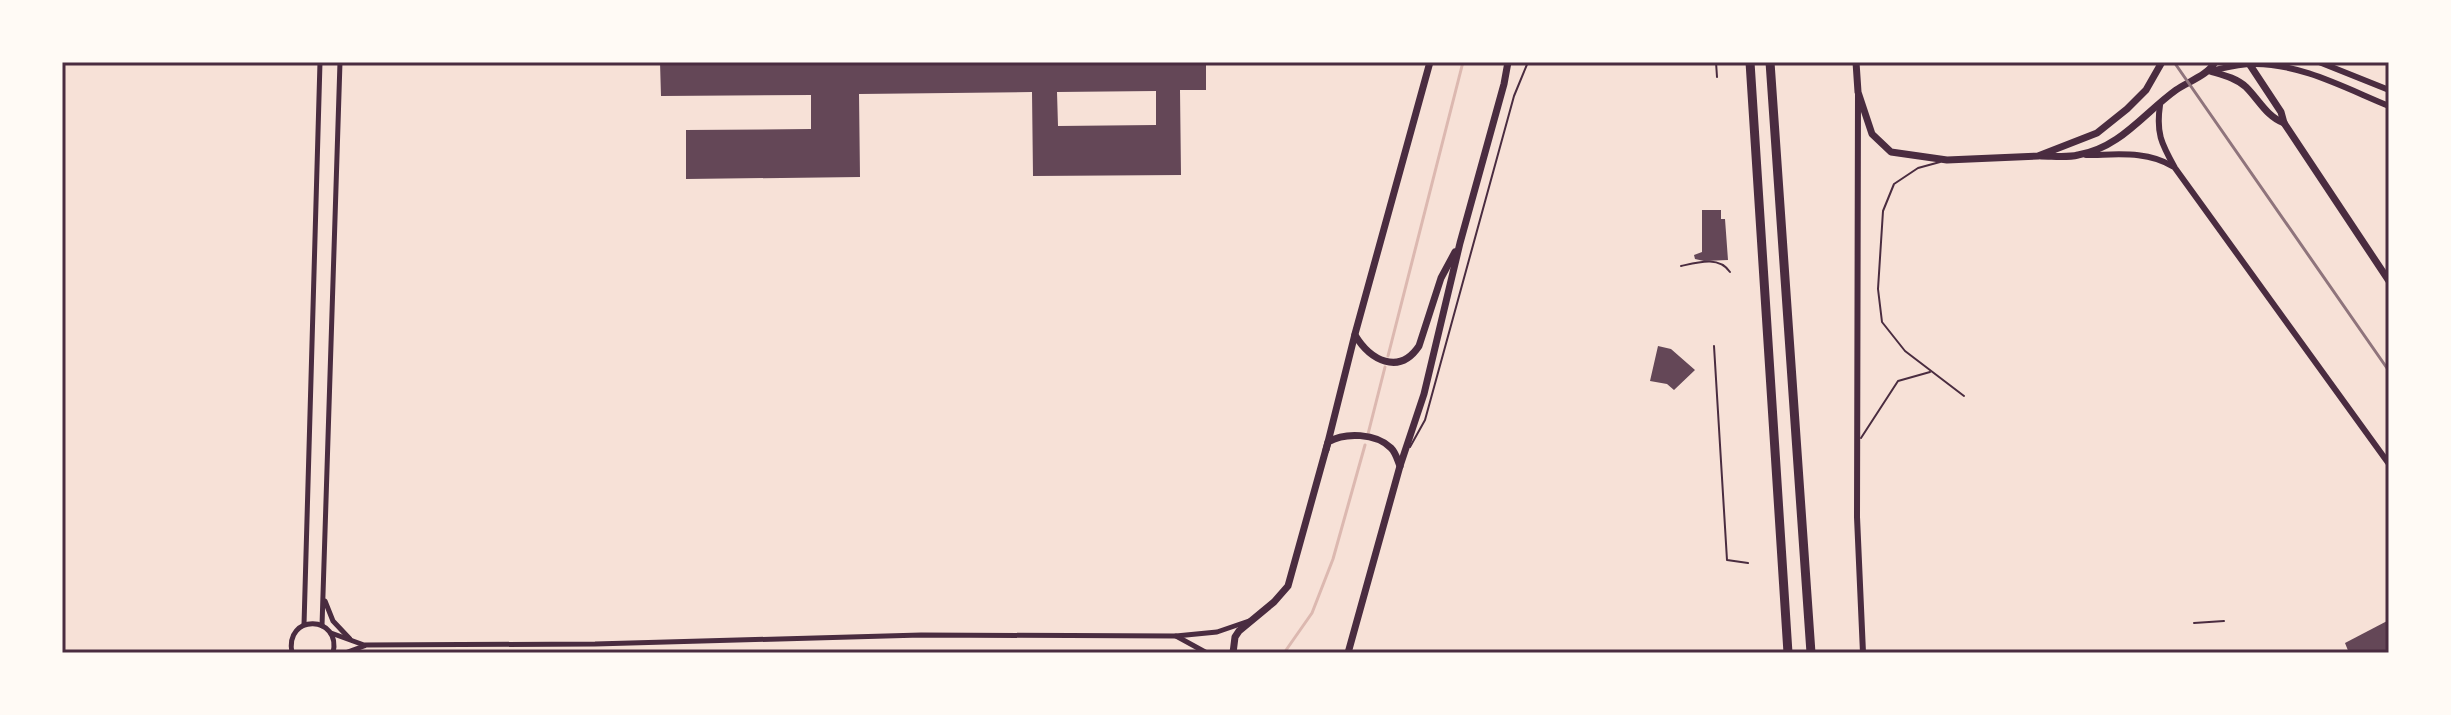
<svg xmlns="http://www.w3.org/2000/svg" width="2451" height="715" font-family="Commissioner,sans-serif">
	<rect width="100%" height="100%" fill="#f7e1d7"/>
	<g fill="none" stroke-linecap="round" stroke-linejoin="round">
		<g stroke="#dcb8b0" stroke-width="3">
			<polyline points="1388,356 1463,62"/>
			<polyline points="1368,434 1385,367"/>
			<polyline points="1284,653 1312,613 1333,559 1365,445"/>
		</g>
	</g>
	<g fill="#644757" fill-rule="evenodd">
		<path d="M660 62H1206V90H1180L1181 175 1033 176 1032 92 859 94 860 177 686 179V130L811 129V95L661 96ZM1156 91V125L1058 126 1057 92Z"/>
		<polygon points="1702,210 1721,210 1721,219 1725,219 1728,260 1704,261 1695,259 1694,255 1702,252"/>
		<polygon points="1658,346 1671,349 1695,370 1674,390 1667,384 1650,381"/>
		<polygon points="2389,620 2389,653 2349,653 2345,643"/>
	</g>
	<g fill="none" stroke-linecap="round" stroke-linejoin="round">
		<polyline stroke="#4a2c40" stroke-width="2" points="2194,623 2224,621"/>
		<g stroke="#4a2c40" stroke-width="2">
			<polyline points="1716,62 1717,77"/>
			<polyline points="1940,162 1918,168 1894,184 1883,211 1878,289 1882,322 1905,351 1964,396"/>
			<path d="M1681 266C1699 262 1719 256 1730 272"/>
			<polyline points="1714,346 1727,560 1748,563"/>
			<polyline points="1861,438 1898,381 1930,372"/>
			<polyline points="1410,447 1425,420 1514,96 1528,62"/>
		</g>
		<g stroke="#4a2c40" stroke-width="5">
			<polyline points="325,601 333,621 350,639"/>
			<polyline points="304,625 320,62"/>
			<polyline points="322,626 340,62"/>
			<polyline points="331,633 364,645 595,644 921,635 1176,636 1217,632 1249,621"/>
			<polyline points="1176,636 1207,653"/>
			<path d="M292 653C284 613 342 615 333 653"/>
			<polyline points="345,653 364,646"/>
		</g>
		<g stroke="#4a2c40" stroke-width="6">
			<polyline points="2319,62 2389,90"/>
			<path d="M2210 71C2224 68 2239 64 2253 64 2300 63 2347 89 2389 106"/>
			<polyline points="1858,95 1857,517 1863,653"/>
			<path d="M2160 105C2156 133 2161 143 2175 168L2389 464"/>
			<path d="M2086 155C2115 155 2146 150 2172 166"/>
		</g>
		<g stroke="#4a2c40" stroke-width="7">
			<polyline points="2248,62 2281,112 2284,123 2389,281"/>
			<path d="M2210 71C2223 75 2236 78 2246 87 2259 100 2267 117 2284 123"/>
			<path d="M2041 156C2053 156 2067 158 2078 155 2120 148 2144 113 2176 90 2189 81 2207 76 2215 62"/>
		</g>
		<g stroke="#4a2c40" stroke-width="7">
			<polyline points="1856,62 1858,92 1872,134 1891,152 1947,160 2038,156 2097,133 2127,109 2146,90 2162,62"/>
			<path d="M1355 335C1370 360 1399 376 1419 346L1441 278 1455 252"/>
			<polyline points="1326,450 1355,334 1430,62"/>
			<path d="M1233 653 1235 637 1239 631 1274 602 1288 586 1328 442C1345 432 1376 433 1391 448 1396 453 1397 459 1400 466"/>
			<polyline points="1348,653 1400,466 1424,394 1460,243 1504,84 1508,62"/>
		</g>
		<g stroke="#4a2c40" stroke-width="9">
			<polyline points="1750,62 1788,653"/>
			<polyline points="1770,62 1811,653"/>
		</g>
		<polyline stroke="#8f747c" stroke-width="3" points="2174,62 2389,371"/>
	</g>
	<rect width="2451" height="715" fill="none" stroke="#fffaf5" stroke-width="128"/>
	<rect x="64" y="64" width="2323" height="587" fill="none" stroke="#4a2c40" stroke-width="3"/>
</svg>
